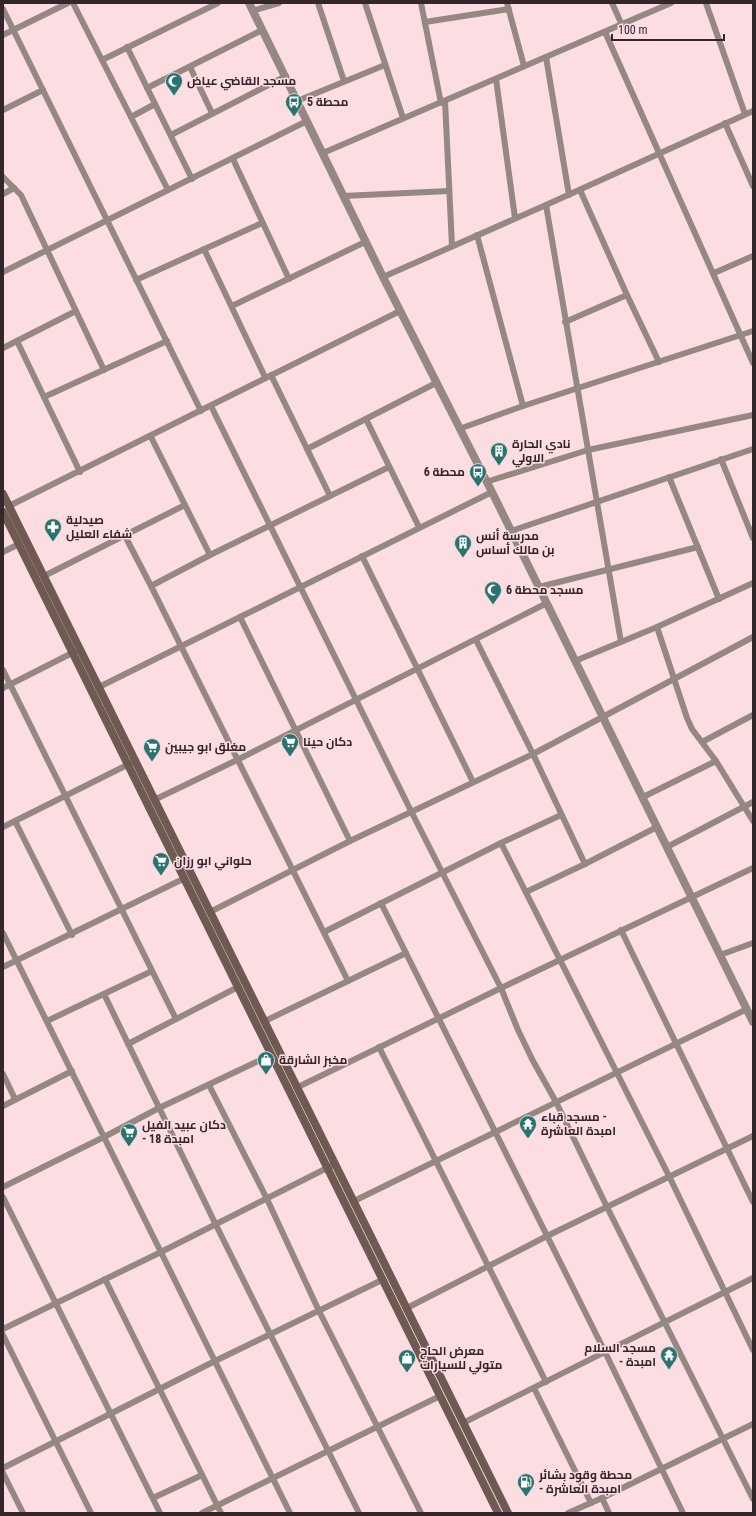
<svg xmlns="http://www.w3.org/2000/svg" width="756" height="1516" font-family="'Roboto Condensed',Cairo,sans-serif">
	<rect width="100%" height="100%" fill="#fcdde2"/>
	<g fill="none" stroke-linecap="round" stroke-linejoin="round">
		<g stroke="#958781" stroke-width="6">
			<polyline points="73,3 168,190"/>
			<polyline points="318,3 344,81"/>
			<polyline points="365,3 403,118"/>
			<polyline points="421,3 441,103"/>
			<polyline points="507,3 524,66"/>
			<polyline points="612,3 622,25"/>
			<polyline points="706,3 745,114"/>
			<polyline points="3,9 201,411"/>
			<polyline points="252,11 279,3"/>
			<polyline points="425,22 509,9"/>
			<polyline points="605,32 753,363"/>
			<polyline points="3,35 68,3"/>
			<polyline points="127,47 192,179"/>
			<polyline points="546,57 569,195"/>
			<polyline points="102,60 218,3"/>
			<polyline points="190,67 212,113"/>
			<polyline points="496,79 515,218"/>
			<polyline points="147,88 262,30"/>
			<polyline points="297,101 385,65"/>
			<polyline points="445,101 452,246"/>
			<polyline points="3,110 43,90"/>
			<polyline points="131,117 155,104"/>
			<polyline points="725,123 753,186"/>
			<polyline points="171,135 286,76"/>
			<polyline points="323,153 671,3"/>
			<polyline points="233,159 289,279"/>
			<polyline points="3,177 21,195 104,370"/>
			<polyline points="580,190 627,295 659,362"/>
			<polyline points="3,194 14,188"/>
			<polyline points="343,196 449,191"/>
			<polyline points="546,205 621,642"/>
			<polyline points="477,235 523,406"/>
			<polyline points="204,249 265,377"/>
			<polyline points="3,272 307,121"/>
			<polyline points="714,273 753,256"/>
			<polyline points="383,277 546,205 753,111"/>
			<polyline points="136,280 262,223"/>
			<polyline points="232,306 365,242"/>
			<polyline points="565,322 627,295"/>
			<polyline points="17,341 80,472"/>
			<polyline points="3,348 76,311"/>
			<polyline points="271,375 330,496"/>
			<polyline points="44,397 167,341"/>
			<polyline points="211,406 412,813 501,988 518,1030 533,1061 556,1102 607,1207 753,1499"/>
			<polyline points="366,419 419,527"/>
			<polyline points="459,429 523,406 753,331"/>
			<polyline points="151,437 210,555"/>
			<polyline points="307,449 436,383"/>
			<polyline points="721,459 753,538"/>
			<polyline points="669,477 719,599"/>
			<polyline points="486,482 588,450 753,415"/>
			<path d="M9 506C140 442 269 375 400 311"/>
			<polyline points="511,531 753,449"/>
			<polyline points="125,536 151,586 348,981"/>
			<polyline points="3,552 19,544"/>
			<polyline points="362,556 473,782"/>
			<polyline points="44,576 185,505"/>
			<polyline points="151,586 210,555 389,467"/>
			<polyline points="539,587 698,547"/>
			<polyline points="240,617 350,841"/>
			<polyline points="657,627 687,718 692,729 716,761 753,821"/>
			<polyline points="476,640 533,754 585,864"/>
			<polyline points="575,661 657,627 753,583"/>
			<polyline points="3,670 176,1019"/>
			<polyline points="99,687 492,492"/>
			<polyline points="3,688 80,649"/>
			<polyline points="702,742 753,715"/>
			<polyline points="643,797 716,761"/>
			<polyline points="154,800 237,760 547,603"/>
			<polyline points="15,821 72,935"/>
			<polyline points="3,827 135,761"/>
			<polyline points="501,843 669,1176 753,1350"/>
			<polyline points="667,847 753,802"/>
			<polyline points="526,892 585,864 657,827"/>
			<polyline points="381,903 605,1352 683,1513"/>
			<polyline points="210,912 350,841 533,754 753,637"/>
			<polyline points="621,930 753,1202"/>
			<polyline points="324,932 501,843 561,815"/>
			<polyline points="3,933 290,1513"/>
			<polyline points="720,955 753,943"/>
			<polyline points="3,967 185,878"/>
			<polyline points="104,994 215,1223 359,1513"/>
			<polyline points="47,1021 152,971"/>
			<polyline points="265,1021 406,953"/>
			<polyline points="128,1044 238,987"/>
			<polyline points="379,1047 546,1382"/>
			<polyline points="3,1074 15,1099"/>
			<polyline points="209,1085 267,1199 319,1311 421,1513"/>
			<polyline points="298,1087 501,988 753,868"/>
			<polyline points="3,1106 72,1071"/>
			<polyline points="3,1187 104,1137 159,1108 271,1055"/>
			<polyline points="3,1197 160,1513"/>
			<polyline points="354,1201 747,1009"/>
			<polyline points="105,1279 221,1513"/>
			<polyline points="407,1308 547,1236 753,1136"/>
			<polyline points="3,1329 161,1252 331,1166"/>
			<polyline points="3,1335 91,1513"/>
			<polyline points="534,1388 591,1503"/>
			<polyline points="463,1423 753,1278"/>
			<polyline points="3,1468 215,1361 382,1280"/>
			<polyline points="3,1473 23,1513"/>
			<polyline points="153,1498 202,1475"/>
			<polyline points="602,1498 609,1513"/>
			<polyline points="202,1513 440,1396"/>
			<polyline points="568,1513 602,1498 753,1424"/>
		</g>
		<polyline stroke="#958781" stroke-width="8" points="249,3 383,277 492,492 753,1022"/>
		<g stroke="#6e5a52" stroke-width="8">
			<polyline points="3,494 508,1513"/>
			<polyline points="3,512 498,1513"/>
		</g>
	</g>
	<defs>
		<g id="mosque-pin" transform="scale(0.9)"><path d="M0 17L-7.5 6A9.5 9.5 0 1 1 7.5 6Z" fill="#2a7470" stroke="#fcdde2"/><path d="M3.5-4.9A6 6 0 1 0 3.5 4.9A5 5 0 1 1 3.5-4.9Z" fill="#fff"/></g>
		<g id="bus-pin" transform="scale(0.9)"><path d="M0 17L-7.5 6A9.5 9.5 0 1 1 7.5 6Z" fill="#2a7470" stroke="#fcdde2"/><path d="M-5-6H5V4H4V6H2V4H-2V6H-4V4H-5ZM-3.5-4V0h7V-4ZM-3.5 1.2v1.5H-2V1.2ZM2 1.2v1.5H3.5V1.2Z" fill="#fff"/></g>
		<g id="building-pin" transform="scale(0.9)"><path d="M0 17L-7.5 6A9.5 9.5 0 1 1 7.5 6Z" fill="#2a7470" stroke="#fcdde2"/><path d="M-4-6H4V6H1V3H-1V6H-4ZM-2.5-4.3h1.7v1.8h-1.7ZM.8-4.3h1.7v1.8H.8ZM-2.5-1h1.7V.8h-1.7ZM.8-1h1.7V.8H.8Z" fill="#fff"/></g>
		<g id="pharmacy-pin" transform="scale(0.9)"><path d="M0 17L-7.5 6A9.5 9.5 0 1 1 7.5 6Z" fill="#2a7470" stroke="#fcdde2"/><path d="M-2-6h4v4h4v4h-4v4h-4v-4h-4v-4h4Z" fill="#fff"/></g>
		<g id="supermarket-pin" transform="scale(0.9)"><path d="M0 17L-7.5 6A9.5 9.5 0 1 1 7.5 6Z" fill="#2a7470" stroke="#fcdde2"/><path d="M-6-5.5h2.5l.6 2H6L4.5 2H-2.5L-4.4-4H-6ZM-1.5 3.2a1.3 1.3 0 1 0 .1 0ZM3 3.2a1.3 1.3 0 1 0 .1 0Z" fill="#fff"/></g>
		<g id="shop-pin" transform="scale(0.9)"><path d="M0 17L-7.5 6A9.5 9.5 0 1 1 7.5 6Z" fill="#2a7470" stroke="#fcdde2"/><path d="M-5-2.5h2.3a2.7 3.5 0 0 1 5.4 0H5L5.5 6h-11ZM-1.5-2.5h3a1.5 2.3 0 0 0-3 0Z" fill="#fff"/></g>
		<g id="temple-pin" transform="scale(0.9)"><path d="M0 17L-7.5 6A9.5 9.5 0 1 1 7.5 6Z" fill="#2a7470" stroke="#fcdde2"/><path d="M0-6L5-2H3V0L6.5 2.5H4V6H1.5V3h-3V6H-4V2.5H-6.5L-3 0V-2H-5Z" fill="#fff"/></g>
		<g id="fuel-pin" transform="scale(0.9)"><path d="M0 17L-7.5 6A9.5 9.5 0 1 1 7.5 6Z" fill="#2a7470" stroke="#fcdde2"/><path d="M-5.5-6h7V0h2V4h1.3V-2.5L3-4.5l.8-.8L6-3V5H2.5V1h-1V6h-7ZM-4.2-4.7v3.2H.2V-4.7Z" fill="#fff"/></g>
	</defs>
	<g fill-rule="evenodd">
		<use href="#mosque-pin" x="174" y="81"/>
		<use href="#bus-pin" x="294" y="102"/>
		<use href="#building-pin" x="499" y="451"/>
		<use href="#bus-pin" x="478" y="472"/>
		<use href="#pharmacy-pin" x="53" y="527"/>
		<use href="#building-pin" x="463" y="543"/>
		<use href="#mosque-pin" x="493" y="590"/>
		<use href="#supermarket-pin" x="290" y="742"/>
		<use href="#supermarket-pin" x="152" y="747"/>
		<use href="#supermarket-pin" x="161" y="861"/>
		<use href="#shop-pin" x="266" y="1060"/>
		<use href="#temple-pin" x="528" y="1124"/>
		<use href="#supermarket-pin" x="129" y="1132"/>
		<use href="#temple-pin" x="669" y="1355"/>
		<use href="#shop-pin" x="407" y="1358"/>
		<use href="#fuel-pin" x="526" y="1482"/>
	</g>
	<g text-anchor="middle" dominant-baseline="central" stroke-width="3" stroke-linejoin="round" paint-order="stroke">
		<g font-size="12" font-weight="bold" fill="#342629" stroke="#fcdde2" text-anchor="start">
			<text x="187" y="81">مسجد القاضي عياض</text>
			<text x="307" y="102">محطة 5</text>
			<text x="512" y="444">نادي الحارة<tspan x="512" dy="14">الاولي</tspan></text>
			<text x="465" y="472" text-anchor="end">محطة 6</text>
			<text x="66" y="520">صيدلية<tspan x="66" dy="14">شفاء العليل</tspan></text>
			<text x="476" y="536">مدرسة أنس<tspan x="476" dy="14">بن مالك أساس</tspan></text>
			<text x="506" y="590">مسجد محطة 6</text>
			<text x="303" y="742">دكان حينا</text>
			<text x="165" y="747">مغلق ابو جيبين</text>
			<text x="174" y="861">حلواني ابو رزان</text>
			<text x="279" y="1060">مخبز الشارقة</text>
			<text x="541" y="1117">مسجد قباء -<tspan x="541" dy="14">امبدة العاشرة</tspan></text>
			<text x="142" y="1125">دكان عبيد الفيل<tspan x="142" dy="14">- امبدة 18</tspan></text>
			<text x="656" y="1348" text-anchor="end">مسجد السلام<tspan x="656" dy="14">- امبدة</tspan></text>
			<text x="420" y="1351">معرض الحاج<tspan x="420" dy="14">متولي للسيارات</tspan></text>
			<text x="539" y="1475">محطة وقود بشائر<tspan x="539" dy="14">- امبدة العاشرة</tspan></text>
		</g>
	</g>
	<rect width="756" height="1516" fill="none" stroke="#342629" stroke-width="8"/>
	<path d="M612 34v6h112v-6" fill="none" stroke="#342629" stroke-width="2"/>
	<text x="618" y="34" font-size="12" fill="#342629" stroke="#fcdde2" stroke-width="3" paint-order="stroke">100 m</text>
</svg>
